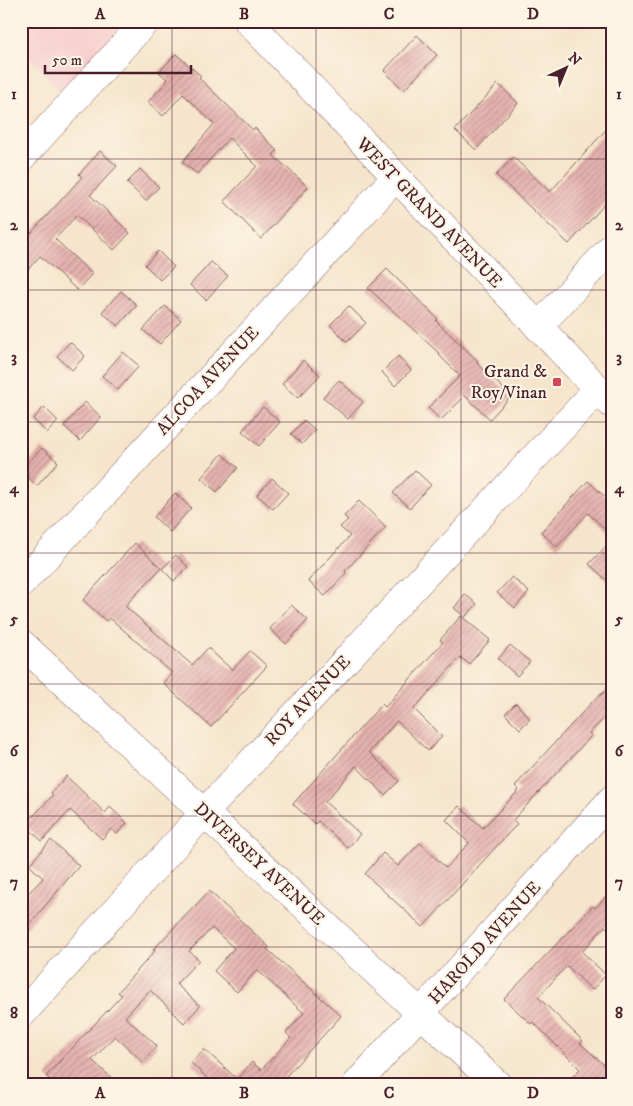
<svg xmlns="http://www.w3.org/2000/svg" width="633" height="1106" font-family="'IM FELL DW Pica',serif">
	<defs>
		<pattern id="building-hatch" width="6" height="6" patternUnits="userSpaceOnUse" patternTransform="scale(1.25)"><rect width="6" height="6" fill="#e6b3af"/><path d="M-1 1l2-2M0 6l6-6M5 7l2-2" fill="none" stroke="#bc918f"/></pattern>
	</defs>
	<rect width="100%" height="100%" fill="#fcf5e5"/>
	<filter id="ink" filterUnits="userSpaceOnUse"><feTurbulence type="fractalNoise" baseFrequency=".02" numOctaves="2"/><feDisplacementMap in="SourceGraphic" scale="10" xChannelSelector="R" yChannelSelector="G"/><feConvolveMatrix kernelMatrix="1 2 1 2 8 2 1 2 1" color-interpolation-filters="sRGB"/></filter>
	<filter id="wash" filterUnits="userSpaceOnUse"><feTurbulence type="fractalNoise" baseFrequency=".0096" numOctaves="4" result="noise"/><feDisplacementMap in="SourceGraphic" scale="20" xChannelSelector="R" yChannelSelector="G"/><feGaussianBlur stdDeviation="1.12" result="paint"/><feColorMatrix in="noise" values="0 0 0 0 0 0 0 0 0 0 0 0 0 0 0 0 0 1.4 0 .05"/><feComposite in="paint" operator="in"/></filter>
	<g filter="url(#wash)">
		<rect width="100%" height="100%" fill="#f6e5cc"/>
		<polygon fill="#f7d0cd" points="21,21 146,21 71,103 21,49"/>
		<g id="blocks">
			<g fill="url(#building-hatch)">
				<polygon points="417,35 437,55 404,90 384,71"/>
				<polygon points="176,54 201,76 199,78 253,130 255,128 277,151 273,155 308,187 261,239 224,201 257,166 229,138 197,174 182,162 214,124 183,94 163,116 148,102 168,80 159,72"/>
				<polygon points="498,84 518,103 476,150 455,130"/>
				<polygon points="612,123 612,196 569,244 496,175 513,157 550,192"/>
				<polygon points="100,151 117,166 90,195 130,233 114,250 77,215 55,239 92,274 77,290 40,256 21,277 21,244 82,177 79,174"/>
				<polygon points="140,169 159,187 146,201 127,183"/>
				<polygon points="158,251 174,267 160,280 145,265"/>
				<polygon points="211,262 228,276 206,300 190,285"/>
				<polygon points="387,269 438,319 436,321 478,361 477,363 511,396 490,419 465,396 441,420 428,408 460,376 439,355 440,354 368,288"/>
				<polygon points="121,291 137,305 118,326 102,312"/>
				<polygon points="165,306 181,320 160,344 143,330"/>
				<polygon points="349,306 366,323 347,342 330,325"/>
				<polygon points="70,342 85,356 72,370 57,356"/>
				<polygon points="123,352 139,366 118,390 102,376"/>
				<polygon points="398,356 411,370 395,386 382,372"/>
				<polygon points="303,360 320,375 298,398 282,384"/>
				<polygon points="339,380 363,402 348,419 323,397"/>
				<polygon points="85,402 101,417 80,441 64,426"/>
				<polygon points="44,407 58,421 47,433 33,419"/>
				<polygon points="263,407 280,422 259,446 242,431"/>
				<polygon points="304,420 315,430 302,444 291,434"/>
				<polygon points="42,448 58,462 37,486 21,470"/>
				<polygon points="222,454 238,468 217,492 201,478"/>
				<polygon points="415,470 431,485 410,508 393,493"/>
				<polygon points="272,478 288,493 273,509 257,495"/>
				<polygon points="588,481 612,503 612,536 588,513 557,547 541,532"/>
				<polygon points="175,493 191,508 170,532 154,517"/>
				<polygon points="359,501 386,527 345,571 346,573 325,596 308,581 350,536 340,527 348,520 344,516"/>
				<polygon points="612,540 612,585 589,564"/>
				<polygon points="135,543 161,568 125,606 192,665 208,648 232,670 250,651 267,666 211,727 163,683 172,673 110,618 106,621 83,600"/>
				<polygon points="176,555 188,567 174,581 162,569"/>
				<polygon points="512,577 529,592 515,608 497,593"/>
				<polygon points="465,594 477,604 465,617 454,608"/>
				<polygon points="291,605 308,620 286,644 270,629"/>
				<polygon points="461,616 490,640 469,664 460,657 414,709 442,737 428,751 397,721 369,752 399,781 385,795 356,766 325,802 360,834 348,848 318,821 315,824 293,804 382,704 385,707 443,642 440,640"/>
				<polygon points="510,645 530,662 517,676 498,659"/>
				<polygon points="612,686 612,711 589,733 592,735 513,820 517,824 423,927 365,874 383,853 398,866 420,843 446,868 469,843 446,820 459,806 483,828 519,790 515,786 593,701"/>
				<polygon points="516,703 530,719 520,729 505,714"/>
				<polygon points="66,776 105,813 110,807 127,823 117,834 111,829 102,839 70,810 42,841 25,825 53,795 51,793"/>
				<polygon points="51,840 79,866 21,934 21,901 43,878 29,865"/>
				<polygon points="612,890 612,933 605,926 582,952 606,975 592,990 567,966 538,997 583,1041 580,1043 612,1072 612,1085 565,1085 580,1069 533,1022 531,1024 504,999 593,906 595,908"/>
				<polygon points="209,891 269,947 267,949 341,1016 278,1085 215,1085 191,1063 204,1049 237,1079 252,1062 261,1070 291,1038 286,1033 304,1013 257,970 237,992 214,971 234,948 212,928 189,951 199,960 176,984 200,1006 184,1023 150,990 125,1017 157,1046 143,1062 115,1036 92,1060 119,1085 55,1085 46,1076 122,995 118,992 155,951 153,950"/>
			</g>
		</g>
	</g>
	<g filter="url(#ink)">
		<use href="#blocks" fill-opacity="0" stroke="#866463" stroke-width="1"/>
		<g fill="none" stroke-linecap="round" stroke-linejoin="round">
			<g stroke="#866463" stroke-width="29">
				<g id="minor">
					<polyline points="21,158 146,21"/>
					<polyline points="538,327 612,247"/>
					<polyline points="21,584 395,178"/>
					<polyline points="21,643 498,1085"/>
					<polyline points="21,1015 204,813 598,389"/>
					<polyline points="356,1085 612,799"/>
				</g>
			</g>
			<g stroke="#866463" stroke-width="29">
				<polyline id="major" points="248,21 612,404"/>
			</g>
			<use href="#minor" stroke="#fff" stroke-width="28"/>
			<use href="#major" stroke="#fff" stroke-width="28"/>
		</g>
	</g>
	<path fill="none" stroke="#4a1f2b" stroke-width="1" stroke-opacity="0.55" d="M172 21V1085M316 21V1085M461 21V1085M21 159H612M21 290H612M21 422H612M21 553H612M21 684H612M21 816H612M21 947H612"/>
	<rect fill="#d1495b" stroke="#fcf5e5" stroke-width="2" x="552" y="377" width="10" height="10" rx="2.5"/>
	<g text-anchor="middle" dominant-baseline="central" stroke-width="4" stroke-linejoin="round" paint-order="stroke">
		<g font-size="18" fill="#4a1f2b" stroke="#fcf5e5">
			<text transform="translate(429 213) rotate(46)">WEST GRAND AVENUE</text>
			<text transform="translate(208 381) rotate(-47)">ALCOA AVENUE</text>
			<text transform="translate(308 701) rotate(-47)">ROY AVENUE</text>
			<text transform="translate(259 864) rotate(43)">DIVERSEY AVENUE</text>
			<text transform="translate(485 943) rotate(-48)">HAROLD AVENUE</text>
		</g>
		<g font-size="18" fill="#4a1f2b" stroke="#fcf5e5" text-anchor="end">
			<text x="547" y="372">Grand &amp;<tspan x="547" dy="21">Roy/Vinan</tspan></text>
		</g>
	</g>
	<rect width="633" height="1106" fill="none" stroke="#fcf5e5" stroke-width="55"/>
	<g transform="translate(566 68) rotate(44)" stroke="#fcf5e5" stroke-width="4" paint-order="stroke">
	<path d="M0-4L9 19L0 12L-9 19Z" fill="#4a1f2b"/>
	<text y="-8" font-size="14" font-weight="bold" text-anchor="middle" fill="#4a1f2b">N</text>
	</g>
	<path d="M45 65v8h146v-8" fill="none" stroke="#4a1f2b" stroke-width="2.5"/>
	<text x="52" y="65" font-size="15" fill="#4a1f2b" stroke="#fcf5e5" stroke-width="4" paint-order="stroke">50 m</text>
	<rect x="28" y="28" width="578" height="1050" fill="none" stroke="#4a1f2b" stroke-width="2"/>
	<g font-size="16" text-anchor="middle" font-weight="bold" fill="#4a1f2b">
		<text x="100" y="19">A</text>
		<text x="244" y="19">B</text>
		<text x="389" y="19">C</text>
		<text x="533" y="19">D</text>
		<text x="14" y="99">1</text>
		<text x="619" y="99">1</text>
		<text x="14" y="230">2</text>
		<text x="619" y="230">2</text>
		<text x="14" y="362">3</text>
		<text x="619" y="362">3</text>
		<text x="14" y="493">4</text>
		<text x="619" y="493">4</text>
		<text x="14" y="624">5</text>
		<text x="619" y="624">5</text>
		<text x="14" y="756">6</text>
		<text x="619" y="756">6</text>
		<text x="14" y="887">7</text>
		<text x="619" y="887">7</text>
		<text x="14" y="1018">8</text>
		<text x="619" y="1018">8</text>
		<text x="100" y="1098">A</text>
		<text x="244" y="1098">B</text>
		<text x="389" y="1098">C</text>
		<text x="533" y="1098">D</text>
	</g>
</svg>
